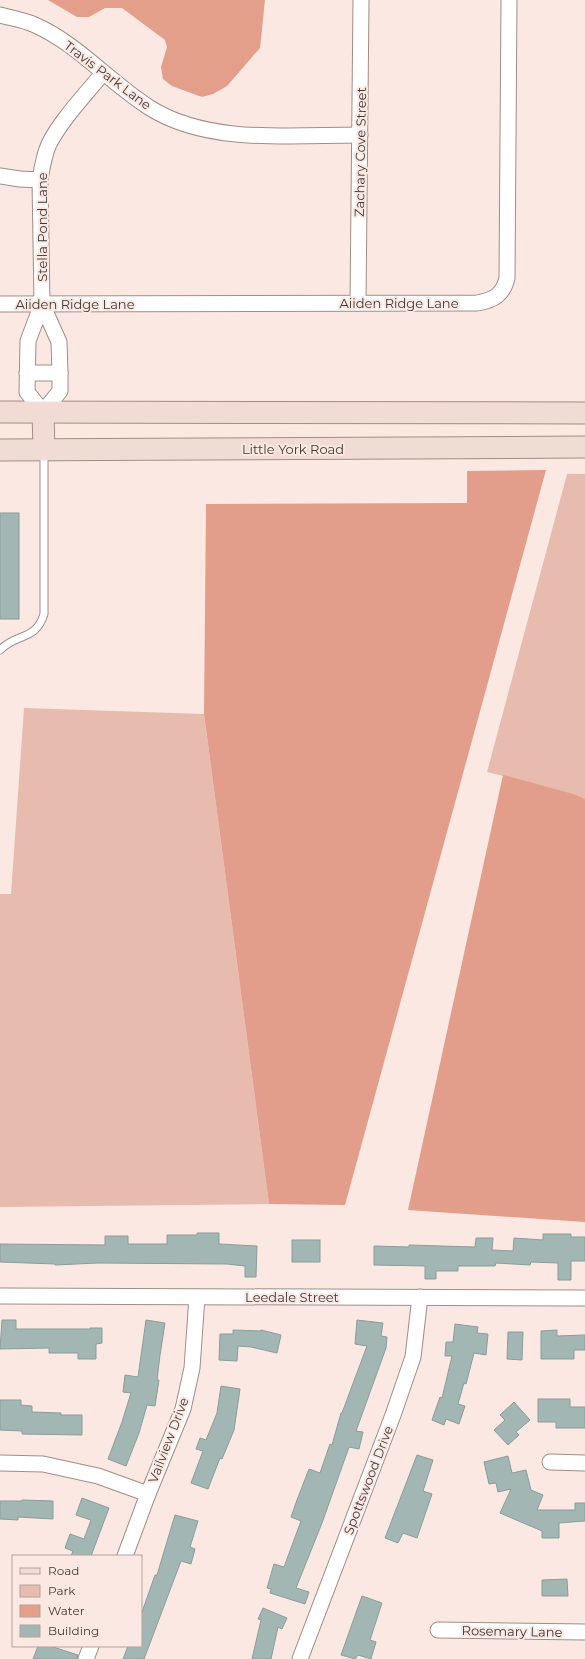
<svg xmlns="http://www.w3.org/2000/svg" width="585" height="1659" font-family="Montserrat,sans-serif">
	<rect width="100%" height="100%" fill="#fce8e2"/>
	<g fill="#e7bcaf">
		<polygon points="567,474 585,474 585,799 574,794 487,772"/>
		<polygon points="24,708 204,714 269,1204 0,1207 0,894 11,894"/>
	</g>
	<g fill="#e29e8a">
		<polygon points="546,470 345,1205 269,1204 204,714 206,504 467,503 467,471"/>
		<polygon points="503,775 574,794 585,799 585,1222 408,1210"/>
	</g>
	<polygon fill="#e39f8a" points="48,0 265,0 260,48 227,86 213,94 202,97 172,86 163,79 161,67 167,47 165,40 122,8 105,8 89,17 77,17"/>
	<g fill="#a2b7b3" stroke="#899d9a">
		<rect x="0" y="513" width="19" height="106"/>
		<polygon points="197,1233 219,1233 219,1244 257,1246 256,1277 245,1277 245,1266 227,1264 98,1263 55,1265 55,1264 0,1262 0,1244 105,1245 105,1236 128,1236 128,1244 167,1244 167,1235 197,1235"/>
		<polygon points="543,1234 571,1234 571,1237 585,1237 585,1261 571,1261 571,1280 558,1280 558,1263 531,1262 530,1265 496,1263 495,1266 458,1266 458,1271 436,1271 436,1279 425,1279 425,1266 374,1265 374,1246 409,1247 409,1245 475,1247 476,1238 493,1238 492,1250 513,1251 514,1238 543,1240"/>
		<rect x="292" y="1240" width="28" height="22"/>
		<polygon points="2,1320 16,1320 16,1329 90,1329 90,1328 102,1328 102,1343 96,1344 96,1359 78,1359 78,1353 49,1353 49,1348 0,1349"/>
		<polygon points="146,1320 165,1323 160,1355 157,1380 159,1380 155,1406 147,1405 139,1433 126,1466 108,1459 122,1422 131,1393 123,1392 125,1375 138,1377"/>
		<polygon points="357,1320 383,1323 381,1336 387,1337 386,1348 356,1431 363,1432 359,1449 349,1447 322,1523 296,1588 309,1592 305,1604 270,1593 271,1589 267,1588 274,1564 284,1567 301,1521 291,1517 297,1500 309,1469 320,1473 330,1444 332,1445 341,1413 342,1413 367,1346 355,1344"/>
		<polygon points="455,1324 478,1327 477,1333 488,1334 486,1355 474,1353 466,1384 464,1383 458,1404 465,1406 459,1424 446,1419 444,1425 432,1420 440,1397 442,1398 452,1356 445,1356 446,1342 453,1342"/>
		<polygon points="233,1330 260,1331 261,1330 281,1335 277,1353 251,1347 238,1346 237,1361 219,1360 220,1334 233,1334"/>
		<polygon points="557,1330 557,1336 585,1335 585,1350 574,1350 574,1359 541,1359 541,1331"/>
		<polygon points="508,1332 523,1332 522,1360 507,1359"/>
		<polygon points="221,1386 240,1389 234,1430 222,1459 220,1458 208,1489 191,1483 203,1451 196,1449 200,1438 206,1440 217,1413"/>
		<polygon points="538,1399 570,1399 570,1407 585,1407 585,1428 556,1428 556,1422 538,1422"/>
		<polygon points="0,1400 21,1400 21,1405 32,1406 32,1412 61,1413 61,1415 82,1415 82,1435 22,1434 22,1431 0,1430"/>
		<polygon points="514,1402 530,1420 516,1432 519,1435 508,1445 494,1430 505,1420 500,1415"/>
		<polygon points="417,1455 433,1460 423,1491 432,1494 417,1538 403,1533 398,1543 385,1538"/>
		<polygon points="508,1456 512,1473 526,1470 531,1490 543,1495 537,1510 575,1510 575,1503 585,1503 585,1521 559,1523 559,1538 542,1538 542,1531 500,1513 511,1489 498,1492 496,1483 489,1484 484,1462"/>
		<polygon points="82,1498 109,1508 91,1556 71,1556 73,1551 65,1548 70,1534 84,1539 91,1520 76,1515"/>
		<polygon points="22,1500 53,1501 53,1519 18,1517 18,1520 0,1519 0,1501 22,1501"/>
		<polygon points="175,1515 198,1521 190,1547 195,1549 191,1564 181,1561 144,1659 123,1659 128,1646 141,1646 141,1615 155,1575 157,1575"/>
		<polygon points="567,1579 568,1596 542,1596 542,1580"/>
		<polygon points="362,1596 382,1603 370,1640 376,1642 371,1659 358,1655 355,1659 341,1655"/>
		<polygon points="263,1608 287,1618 282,1629 278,1627 271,1659 252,1659 261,1620 258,1619"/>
		<polygon points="38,1646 50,1646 78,1655 77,1659 33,1659"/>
	</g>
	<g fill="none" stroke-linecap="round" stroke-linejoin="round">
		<g stroke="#a08d88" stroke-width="9">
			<path id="service" d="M0 650C16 633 36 641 44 614V452"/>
		</g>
		<g stroke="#a08d88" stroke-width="17">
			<g id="minor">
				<path d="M0 15C11 18 24 20 35 25 78 44 110 83 150 108 209 145 293 135 360 135"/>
				<polyline points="0,176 20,179 40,180"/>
				<polyline points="358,303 361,0"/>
				<path d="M0 304 477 303C494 300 503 295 507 278L509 0"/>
				<path d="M42 304 40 180C42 167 44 155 49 144 61 120 86 94 103 73"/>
				<polygon points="42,304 59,342 60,373 60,391 43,412 27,392 28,341"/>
				<polyline points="27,373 60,373"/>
				<polyline points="0,1296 585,1298"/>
				<polyline points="550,1462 585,1463"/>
				<polyline points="0,1463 43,1464 98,1476 148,1494"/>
				<polyline points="125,1556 148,1494 183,1409 192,1368 197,1297"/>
				<polyline points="438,1630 585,1632"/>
				<polyline points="86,1659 91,1646"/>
				<polyline points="300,1659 393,1415 413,1357 420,1297"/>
			</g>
		</g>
		<g stroke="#a08d88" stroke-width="23">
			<g id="secondary">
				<polyline points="0,412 585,413"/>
				<polyline points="43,412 44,450"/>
				<polyline points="0,450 585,447"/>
			</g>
		</g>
		<use href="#service" stroke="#fff" stroke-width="7"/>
		<use href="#minor" stroke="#fff" stroke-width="15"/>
		<use href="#secondary" stroke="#f2dbd4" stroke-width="21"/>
	</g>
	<g text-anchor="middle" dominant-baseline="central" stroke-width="4" stroke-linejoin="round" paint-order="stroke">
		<g font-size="13" fill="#413936" stroke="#fce8e2">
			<text transform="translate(108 75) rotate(37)">Travis Park Lane</text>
			<text transform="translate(360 152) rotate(-89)">Zachary Cove Street</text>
			<text transform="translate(42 227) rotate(-90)">Stella Pond Lane</text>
			<text x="399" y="303">Aiiden Ridge Lane</text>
			<text x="75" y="304">Aiiden Ridge Lane</text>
			<text x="293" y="449">Little York Road</text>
			<text x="292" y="1297">Leedale Street</text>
			<text transform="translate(168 1440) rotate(-69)">Vailview Drive</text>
			<text transform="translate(368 1480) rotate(-69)">Spottswood Drive</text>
			<text transform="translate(512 1631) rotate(1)">Rosemary Lane</text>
		</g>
	</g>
	<rect x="12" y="1555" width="130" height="92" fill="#fce8e2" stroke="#b1a29d"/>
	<rect x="20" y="1568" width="20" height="6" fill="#f2dbd4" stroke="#b1a29d"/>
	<text x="48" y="1575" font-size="12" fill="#413936">Road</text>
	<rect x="20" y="1585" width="20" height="12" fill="#e7bcaf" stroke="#b1a29d"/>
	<text x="48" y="1595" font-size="12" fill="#413936">Park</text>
	<rect x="20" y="1605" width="20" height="12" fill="#e39f8a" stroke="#b1a29d"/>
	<text x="48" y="1615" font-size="12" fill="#413936">Water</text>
	<rect x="20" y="1625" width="20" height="12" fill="#a2b7b3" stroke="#b1a29d"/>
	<text x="48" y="1635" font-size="12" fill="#413936">Building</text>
</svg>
